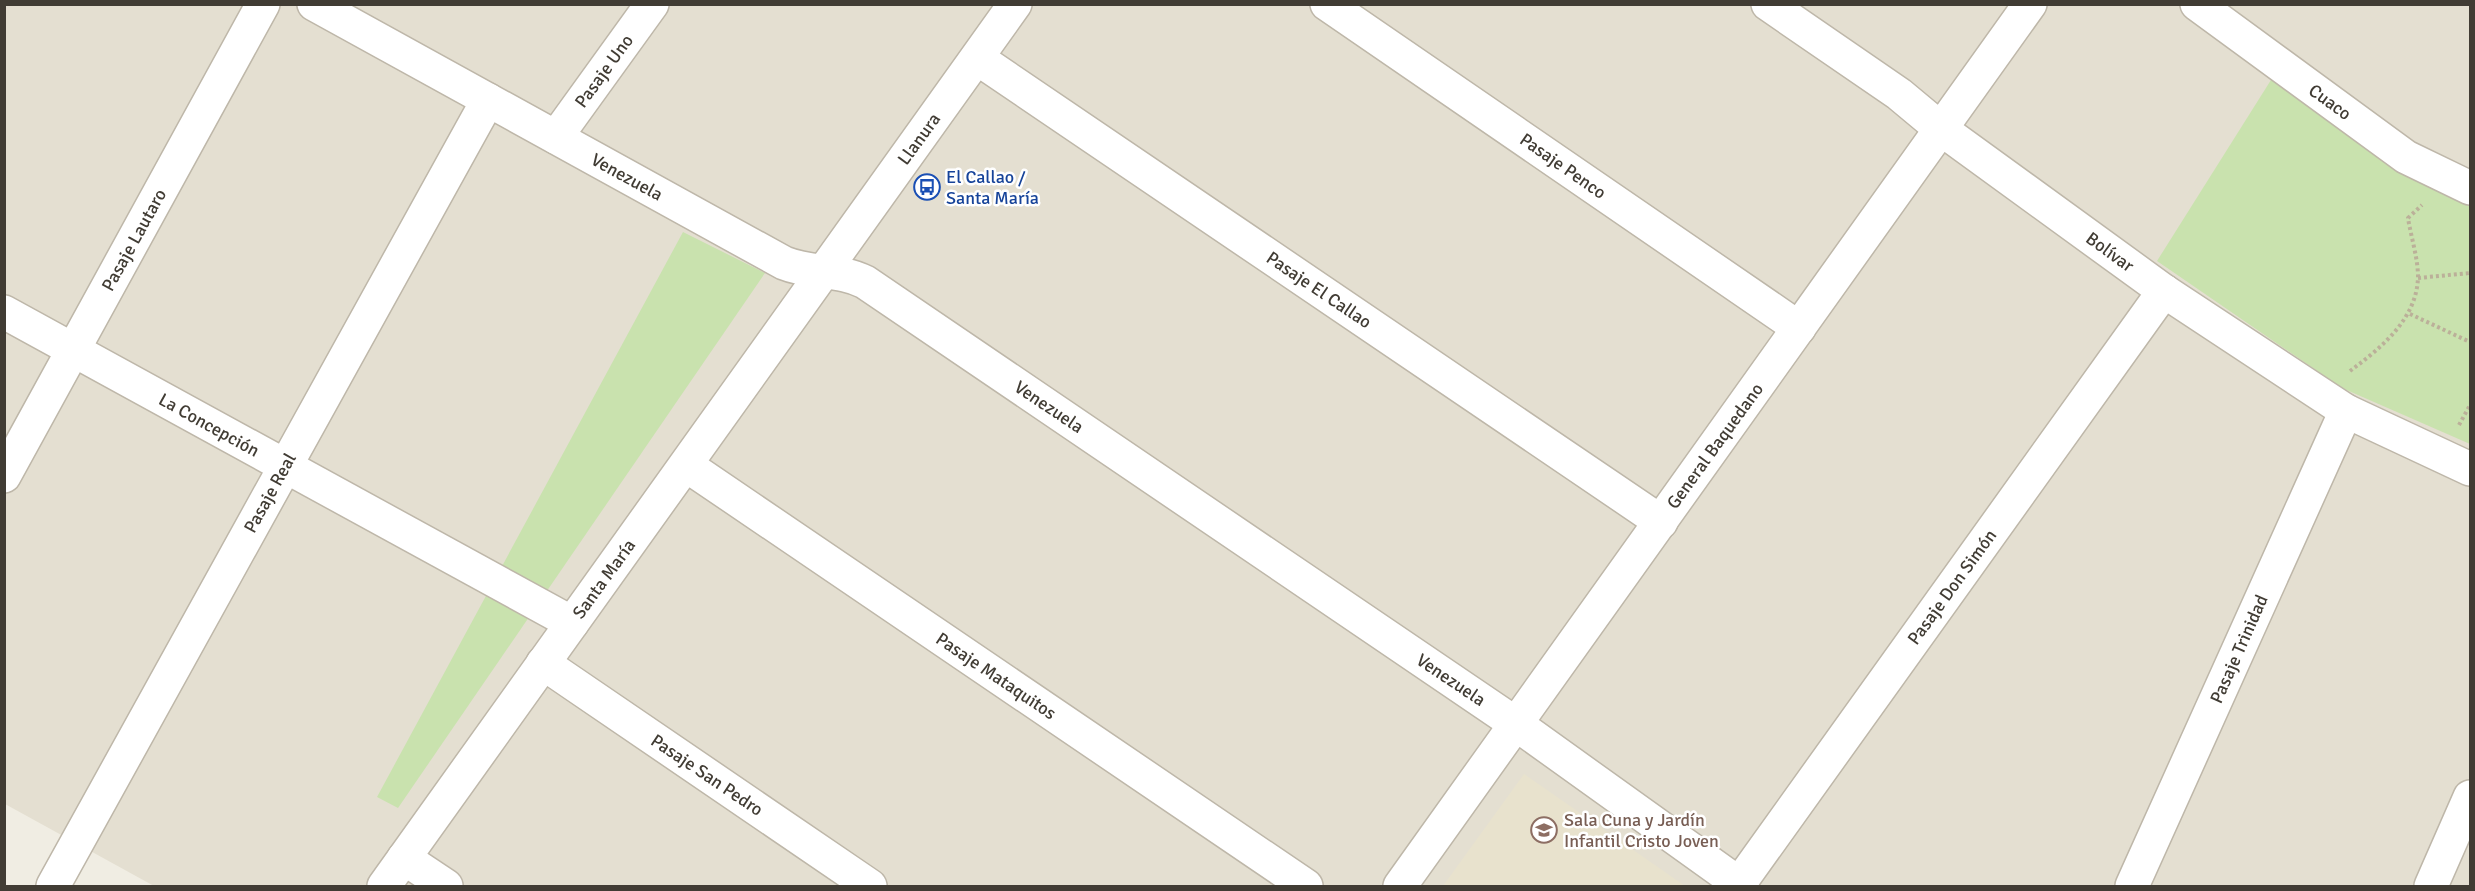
<svg xmlns="http://www.w3.org/2000/svg" width="2475" height="891" font-family="Signika,sans-serif">
	<rect width="100%" height="100%" fill="#f0ede3"/>
	<polygon fill="#e4dfd1" points="4,5 2470,5 2470,886 154,886 5,804"/>
	<polygon fill="#e8e2cd" points="1524,774 1685,886 1443,886"/>
	<g fill="#c9e2ae">
		<polygon points="2276,72 2470,196 2470,444 2342,388 2157,261"/>
		<polygon points="683,232 765,273 398,808 377,797"/>
	</g>
	<g fill="none" stroke-linecap="round" stroke-linejoin="round">
		<g stroke="#beb7a9" stroke-width="36">
			<g id="minor">
				<path d="M314 4 784 263C811 274 840 269 865 282L1516 724 1742 886"/>
				<polyline points="1327,4 1799,328"/>
				<polyline points="1768,4 1899,94 1941,129 2164,291 2346,411 2470,469"/>
				<polyline points="2197,4 2406,157 2470,188"/>
				<polyline points="977,58 1661,522"/>
				<polyline points="556,137 652,4"/>
				<polyline points="4,312 572,623"/>
				<polyline points="686,465 1306,886"/>
				<polyline points="4,476 263,4"/>
				<polyline points="543,663 870,886"/>
				<polyline points="404,858 446,886"/>
				<polyline points="1739,884 2164,291"/>
				<polyline points="53,886 488,100"/>
				<polyline points="384,886 1015,4"/>
				<polyline points="1400,886 2030,4"/>
				<polyline points="2132,886 2346,411"/>
				<polyline points="2431,886 2470,797"/>
			</g>
		</g>
		<g stroke="#bbb099" stroke-width="4" stroke-dasharray="3 3" stroke-linecap="butt">
			<polyline points="2418,278 2470,273"/>
			<polyline points="2410,314 2470,342"/>
			<path d="M2350 371C2381 348 2417 319 2418 277 2418 258 2411 237 2408 218L2422 205"/>
			<polyline points="2459,425 2470,405"/>
		</g>
		<use href="#minor" stroke="#fff" stroke-width="33"/>
	</g>
	<defs>
		<g id="bus-ring" transform="scale(1.35)"><circle r="9.5" fill="#fff" stroke="#1a4fb4" stroke-width="1.5"/><path d="M-5-6H5V4H4V6H2V4H-2V6H-4V4H-5ZM-3.5-4V0h7V-4ZM-3.5 1.2v1.5H-2V1.2ZM2 1.2v1.5H3.5V1.2Z" fill="#1a4fb4"/></g>
		<g id="school-ring" transform="scale(1.35)"><circle r="9.5" fill="#fff" stroke="#8d6e63" stroke-width="1.5"/><path d="M0-5L7-2L0 1L-7-2ZM-4 1L0 2.5L4 1V4Q0 6-4 4Z" fill="#8d6e63"/></g>
	</defs>
	<g fill-rule="evenodd">
		<use href="#bus-ring" x="927" y="187"/>
		<use href="#school-ring" x="1544" y="830"/>
	</g>
	<g text-anchor="middle" dominant-baseline="central" stroke-width="5" stroke-linejoin="round" paint-order="stroke">
		<g font-size="18" fill="#413c34" stroke="#fff">
			<text transform="translate(604 71) rotate(-54)">Pasaje Uno</text>
			<text transform="translate(2330 102) rotate(36)">Cuaco</text>
			<text transform="translate(919 139) rotate(-54)">Llanura</text>
			<text transform="translate(1563 166) rotate(35)">Pasaje Penco</text>
			<text transform="translate(627 177) rotate(29)">Venezuela</text>
			<text transform="translate(134 240) rotate(-61)">Pasaje Lautaro</text>
			<text transform="translate(2110 252) rotate(36)">Bolívar</text>
			<text transform="translate(1319 290) rotate(34)">Pasaje El Callao</text>
			<text transform="translate(1049 407) rotate(34)">Venezuela</text>
			<text transform="translate(209 425) rotate(29)">La Concepción</text>
			<text transform="translate(1715 446) rotate(-54)">General Baquedano</text>
			<text transform="translate(270 493) rotate(-61)">Pasaje Real</text>
			<text transform="translate(604 579) rotate(-54)">Santa María</text>
			<text transform="translate(1952 587) rotate(-54)">Pasaje Don Simón</text>
			<text transform="translate(2239 649) rotate(-66)">Pasaje Trinidad</text>
			<text transform="translate(996 676) rotate(34)">Pasaje Mataquitos</text>
			<text transform="translate(1451 680) rotate(34)">Venezuela</text>
			<text transform="translate(707 775) rotate(34)">Pasaje San Pedro</text>
		</g>
		<g font-size="18" fill="#164399" stroke="#fff" text-anchor="start">
			<text x="946" y="177">El Callao /<tspan x="946" dy="21">Santa María</tspan></text>
		</g>
		<g font-size="18" fill="#785e54" stroke="#fff" text-anchor="start">
			<text x="1564" y="820">Sala Cuna y Jardín<tspan x="1564" dy="21">Infantil Cristo Joven</tspan></text>
		</g>
	</g>
	<rect width="2475" height="891" fill="none" stroke="#413c34" stroke-width="12"/>
</svg>
